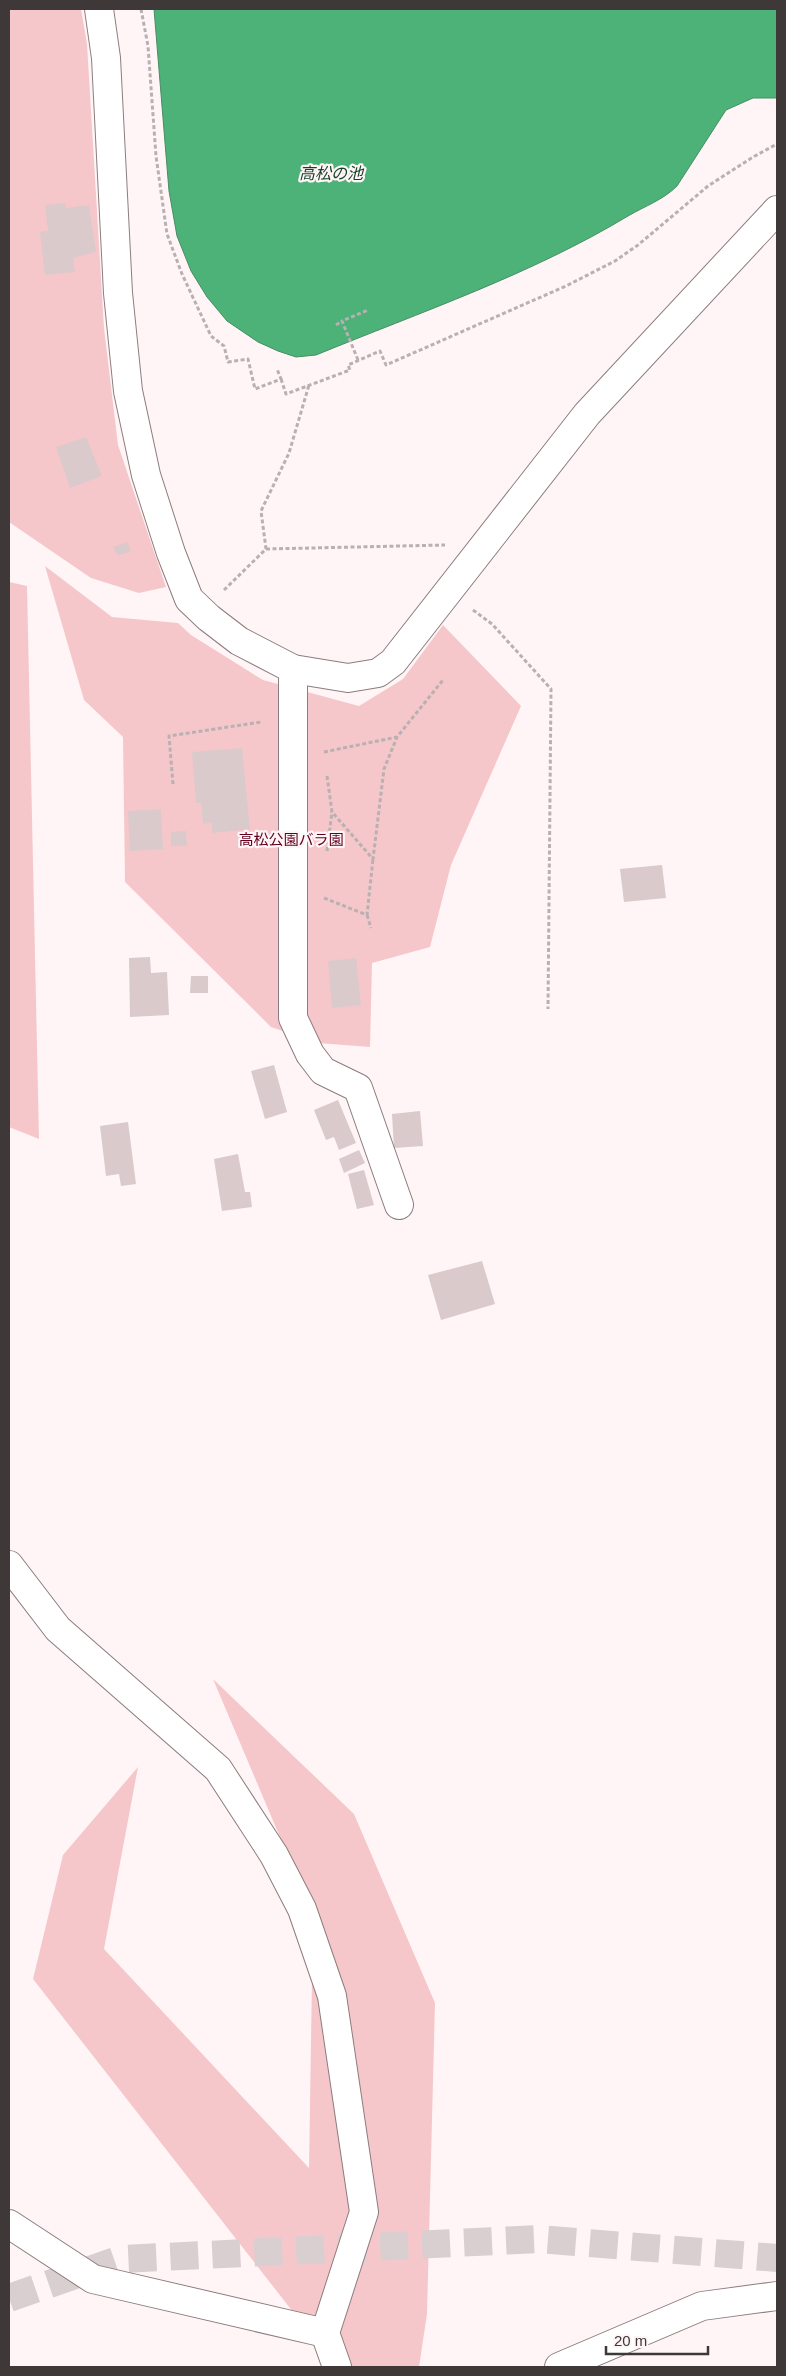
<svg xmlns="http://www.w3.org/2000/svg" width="786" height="2376" font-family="Helvetica,'Noto Sans JP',sans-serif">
	<rect width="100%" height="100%" fill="#fff5f6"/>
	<g fill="#f6c7ca">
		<polygon points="9,9 81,9 87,44 104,328 118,445 166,587 139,593 91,578 9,522"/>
		<polygon points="45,566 112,617 178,623 191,635 263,680 359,706 403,679 443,625 521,706 451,865 430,947 372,963 370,1047 318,1043 271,1027 125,882 123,737 84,700"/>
		<polygon points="9,582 27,586 39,1139 9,1127"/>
		<polygon points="213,1679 354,1814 435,2003 427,2314 419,2367 336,2367 33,1979 63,1855 138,1767 104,1949 309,2168 313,1915"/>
	</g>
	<path fill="#4cb278" stroke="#488d65" d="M154 9H777V98H753L726 110 677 186C663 200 645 206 628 216 532 274 421 312 316 355L296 357 278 351 258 342 227 321 207 297 191 271 177 236 169 191Z"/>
	<g fill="#dacacb">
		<polygon points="65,203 66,208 89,205 96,252 73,258 75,272 45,275 40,232 48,231 45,205"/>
		<polygon points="86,437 102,476 70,488 56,447"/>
		<polygon points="127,542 131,551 118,556 113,547"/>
		<polygon points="242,748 250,829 212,833 212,822 203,824 201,803 196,803 192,752"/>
		<polygon points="161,809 163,849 130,851 128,811"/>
		<polygon points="186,831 187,846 171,846 171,832"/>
		<polygon points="662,865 666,898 624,902 620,869"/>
		<polygon points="150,957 151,973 167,972 169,1015 130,1017 129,958"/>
		<polygon points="356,958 361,1005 332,1008 328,961"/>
		<polygon points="191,976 208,976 208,993 190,993"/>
		<polygon points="274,1065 287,1112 265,1119 251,1071"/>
		<polygon points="338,1100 356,1143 339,1150 334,1137 326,1140 314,1110"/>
		<polygon points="420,1111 423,1146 394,1148 392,1114"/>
		<polygon points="128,1122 136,1184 121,1186 119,1174 106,1176 100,1126"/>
		<polygon points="359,1150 365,1163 344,1173 339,1159"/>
		<polygon points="238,1154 245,1192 250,1192 252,1207 222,1211 214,1159"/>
		<polygon points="364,1170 374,1205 357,1209 348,1174"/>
		<polygon points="482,1261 495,1304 441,1320 428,1275"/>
	</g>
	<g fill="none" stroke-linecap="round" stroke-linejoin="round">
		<polyline stroke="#d9cfd0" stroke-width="28" stroke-dasharray="28 14" stroke-linecap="butt" points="9,2298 121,2259 538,2239 777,2258"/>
		<g stroke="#8c7d7e" stroke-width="30">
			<g id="minor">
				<polyline points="99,9 106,58 118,293 128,391 146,475 171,553 189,599 209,618 239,641 293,669 348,678 378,673 393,662 587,414 777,210"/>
				<polyline points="293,669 293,1018 310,1054 323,1071 358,1088 399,1205"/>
				<polyline points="9,1565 58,1629 218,1769 274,1855 302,1909 332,1996 364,2212 325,2333 337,2367"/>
				<polyline points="9,2224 93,2279 325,2333"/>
				<polyline points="559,2367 702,2306 777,2296"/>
			</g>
		</g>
		<g stroke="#b9b0b1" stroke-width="3" stroke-dasharray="4 2.5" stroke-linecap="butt">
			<polyline points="141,9 148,46 156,156 167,234 182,274 211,336 224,346 228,362 248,359 255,389 281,379 277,369"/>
			<polyline points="336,325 342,321"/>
			<polyline points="358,360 342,321 368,310"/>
			<polyline points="281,379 286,394 350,370 348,365 380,351 386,365 566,286 615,261 638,245 708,186 753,157 777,144"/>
			<polyline points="266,549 445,545"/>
			<polyline points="224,590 266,549 261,511 289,453 309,385"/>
			<polyline points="473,610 492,624 551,689 548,1009"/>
			<polyline points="324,752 397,737 443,680"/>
			<polyline points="327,776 332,812 373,859 384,769 397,737"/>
			<polyline points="173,784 169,736 261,722"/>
			<polyline points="327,851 332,812"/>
			<polyline points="324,898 367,915 373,859"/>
			<polyline points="367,915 371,928"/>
		</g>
		<use href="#minor" stroke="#fff" stroke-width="28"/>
	</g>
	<g text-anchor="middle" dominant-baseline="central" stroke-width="4.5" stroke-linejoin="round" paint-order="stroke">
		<g font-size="15" fill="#62001f" stroke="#fff5f6">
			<text x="291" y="839">高松公園バラ園</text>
		</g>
		<g font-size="16" font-style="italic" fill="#17422a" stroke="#fff5f6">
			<text x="331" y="173">高松の池</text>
		</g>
	</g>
	<rect width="786" height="2376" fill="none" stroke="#3f3839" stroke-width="20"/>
	<path d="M606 2346v8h102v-8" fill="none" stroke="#3f3839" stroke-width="2.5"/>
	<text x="614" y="2346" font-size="15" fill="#3f3839" stroke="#fff5f6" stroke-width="4" paint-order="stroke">20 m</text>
</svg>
